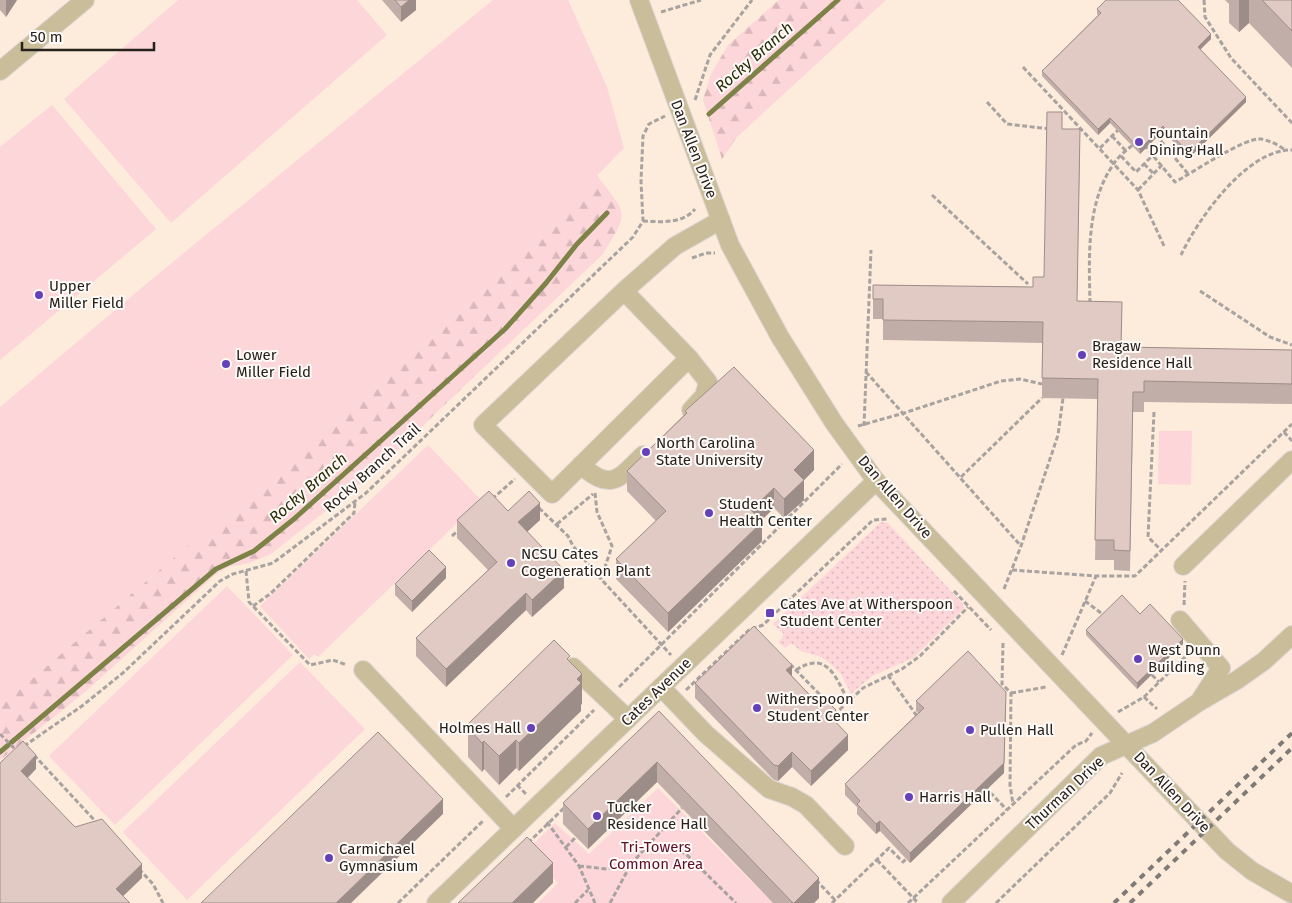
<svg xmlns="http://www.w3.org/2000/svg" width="1292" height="903" font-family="'Fira Sans',sans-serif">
	<defs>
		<pattern id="grass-dots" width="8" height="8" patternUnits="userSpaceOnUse" patternTransform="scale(1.25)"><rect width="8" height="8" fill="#fdd6da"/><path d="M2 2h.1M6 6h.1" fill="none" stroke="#d9b7ba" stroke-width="1.8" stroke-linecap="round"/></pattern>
		<pattern id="forest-firs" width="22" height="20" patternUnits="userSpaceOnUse" patternTransform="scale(1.25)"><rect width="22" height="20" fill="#fdd6da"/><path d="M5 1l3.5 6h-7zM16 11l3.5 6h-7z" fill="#d9b7ba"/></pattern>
	</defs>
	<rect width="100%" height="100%" fill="#fefaf8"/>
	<rect fill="#fdebdb" x="0" y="0" width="1292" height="903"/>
	<polygon fill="url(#grass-dots)" points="881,522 888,523 963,604 964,608 913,658 872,676 851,694 841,674 832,665 821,657 801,651 791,643 785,648 778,642 783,637 783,633 773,624"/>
	<g fill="url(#forest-firs)">
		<polygon points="779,0 886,0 737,137 722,159 703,100 710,76 728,45"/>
		<path d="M597 175C627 216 630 209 603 254L370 476 271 554 249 563 228 567 215 575 85 692 0 760V706L452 320 495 280Z"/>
	</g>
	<g fill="#fdd6da">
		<polygon points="178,0 357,0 387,35 171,223 64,99"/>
		<polygon points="493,0 568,0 607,87 624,148 495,280 452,320 0,706 0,407 157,275"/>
		<polygon points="52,105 156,229 0,360 0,147"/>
		<polygon points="1159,431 1192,431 1191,485 1158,484"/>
		<polygon points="428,445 481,500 318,657 314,654 309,659 260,606"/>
		<polygon points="227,586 293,655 115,825 49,756"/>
		<polygon points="300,662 365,729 187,900 123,832"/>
		<polygon points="658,788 773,903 538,903 558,883 526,851 555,823 589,854"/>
	</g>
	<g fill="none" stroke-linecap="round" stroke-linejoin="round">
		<g stroke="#7d8347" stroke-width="5">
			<polyline points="709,114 838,0"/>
			<polyline points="0,752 216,569 254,551 294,519 505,329 546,283 577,244 607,213"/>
		</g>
		<g stroke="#dcd7d5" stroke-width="20">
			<g id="minor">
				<polyline points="639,0 730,245 780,337 834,423 876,481 1227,851 1252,871 1292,894"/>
				<polyline points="0,71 85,0"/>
				<polyline points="624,291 689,358 552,494 483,425 624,291 675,246 721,220"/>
				<polyline points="689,358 708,382 704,396 691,410"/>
				<path d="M581 465C611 492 619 479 643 455"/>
				<polyline points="1183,566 1292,460"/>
				<polyline points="1180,620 1221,668 1201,699"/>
				<polyline points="573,667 628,719"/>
				<polyline points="363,670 513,828"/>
				<polyline points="661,687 706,734 769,789 792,797 806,805 845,846"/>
				<polyline points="436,903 876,481"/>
				<polyline points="951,903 1101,756 1153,733 1199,702 1237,680 1264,661 1292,635"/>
			</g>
		</g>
		<g stroke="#a8a3a0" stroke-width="3" stroke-dasharray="5 2.5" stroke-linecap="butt">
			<polyline points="1204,0 1205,17 1231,58 1292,123"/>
			<polyline points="661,12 701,0"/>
			<polyline points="1023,67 1138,190 1165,248"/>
			<polyline points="695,100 710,55 752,0"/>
			<polyline points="987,102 1007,124 1050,129"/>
			<polyline points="1156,135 1189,175"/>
			<polyline points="1112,136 1126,151"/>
			<path d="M1144 145 1175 182C1192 173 1245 137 1261 139 1268 140 1279 145 1285 150"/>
			<polyline points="1100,148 1119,129"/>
			<polyline points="1121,156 1136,172 1163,145"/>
			<polyline points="1144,164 1154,174"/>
			<polyline points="1138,190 1162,165"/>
			<polyline points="932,195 1028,284"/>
			<path d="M643 221C661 222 683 224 695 209"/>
			<path d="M1181 255C1198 219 1247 149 1292 150"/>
			<polyline points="692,258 706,253 715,253"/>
			<polyline points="1200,291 1270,337 1292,345"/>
			<path d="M1090 303C1089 258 1086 204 1113 165 1118 156 1127 150 1135 143"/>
			<polyline points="866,372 1021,546"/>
			<polyline points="1154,412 1148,537 1162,551"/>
			<polyline points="858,426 904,413 1001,381 1020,379 1042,384"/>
			<polyline points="864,426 871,250"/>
			<polyline points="1284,432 1292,441"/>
			<polyline points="961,477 1042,398"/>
			<polyline points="595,493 597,512 612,546 601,579"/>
			<polyline points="492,499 515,479"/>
			<polyline points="539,508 568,536 573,546 601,579 671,655"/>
			<polyline points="557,524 593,494"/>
			<polyline points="452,536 460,529"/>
			<polyline points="1012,570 1096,576 1135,576 1292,424"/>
			<polyline points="246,571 249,602 310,665 333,660 347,665"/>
			<polyline points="1004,589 1021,546 1058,435 1063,398"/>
			<polyline points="954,591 991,630"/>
			<polyline points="1085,601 1105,616"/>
			<polyline points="1184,605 1185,581"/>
			<polyline points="253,606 270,594 354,513 355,502"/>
			<polyline points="1003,643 1002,684 1011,693 1010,785 1013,804"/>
			<polyline points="1062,655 1096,576"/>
			<polyline points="790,664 826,701"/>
			<path d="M796 670C827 650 836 677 848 701"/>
			<polyline points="888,675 919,719"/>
			<polyline points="1152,675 1159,682"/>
			<polyline points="619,687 842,464"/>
			<polyline points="686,690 749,630 763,625 873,520 887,519"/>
			<polyline points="1011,693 1046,687"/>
			<polyline points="1144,697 1157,709"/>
			<polyline points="1118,712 1144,697 1188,654"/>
			<polyline points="834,715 863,688 902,669 920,656 968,607"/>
			<polyline points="0,734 17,751"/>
			<polyline points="24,746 82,706 124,672 220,581 233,574 273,563 366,493 633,237 643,221 641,181 643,136 649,124 665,116"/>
			<polyline points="34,755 98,824"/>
			<polyline points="517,785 526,794"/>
			<polyline points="985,787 1007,810"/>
			<polyline points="506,797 594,710"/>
			<polyline points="547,822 579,866 595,903"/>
			<polyline points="528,843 565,807"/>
			<polyline points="651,845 667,846 686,854 736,903"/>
			<polyline points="566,847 576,837"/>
			<polyline points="877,860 918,903"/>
			<polyline points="579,866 607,869 631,864 682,808"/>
			<polyline points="139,869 153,884 163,903"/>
			<polyline points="816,880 835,900"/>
			<polyline points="398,903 484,820"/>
			<polyline points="575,903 588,890"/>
			<polyline points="610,903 631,864"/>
			<polyline points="832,903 889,848 903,862 906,859"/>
			<polyline points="908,903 1076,745 1086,741 1092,733"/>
			<polyline points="996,903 1110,793 1122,773"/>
		</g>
		<use href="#minor" stroke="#cabd9a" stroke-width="18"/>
		<g stroke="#7f7a76" stroke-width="4" stroke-dasharray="6 6" stroke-linecap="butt">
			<polyline points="1114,903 1292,733"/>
			<polyline points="1130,903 1292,748"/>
		</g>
	</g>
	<g fill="#c1aea8">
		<polygon points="0,0 17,0 6,17 0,10"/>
		<polygon points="382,0 416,0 416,10 401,22"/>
		<polygon points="1179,0 1178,1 1211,39 1200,49 1246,102 1189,158 1163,131 1140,154 1110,123 1098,135 1042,76 1042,71 1098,15 1097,14 1097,9"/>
		<polygon points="1225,0 1292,0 1292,68 1249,23 1239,32 1229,23 1229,4"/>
		<polygon points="1062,129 1080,149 1077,301 1121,347 1292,350 1292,404 1144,402 1144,412 1133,412 1130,571 1114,570 1114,560 1095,560 1098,399 1042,398 1042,343 883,340 883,319 873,319 873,285 1033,287 1044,277"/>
		<polygon points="685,411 814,470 804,480 804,500 784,518 774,508 761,521 762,541 668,632 616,579 616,559 656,521 627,491 627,471 685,414"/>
		<polygon points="508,511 540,520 527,532 564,588 532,617 526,610 446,687 416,656 416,638 488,570 457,538 457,520"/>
		<polygon points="446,578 412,612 395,595 395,584"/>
		<polygon points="1140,614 1183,644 1137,689 1086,635 1086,630"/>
		<polygon points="570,662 582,703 581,705 581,711 519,771 516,768 499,785 484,769 482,772 468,757 468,724"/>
		<polygon points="792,676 836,722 848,750 811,786 792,767 778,781 774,780 695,698 695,683"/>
		<polygon points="916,701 1004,773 910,863 880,831 876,834 857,814 857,807 845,795 845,784 918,713 916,711"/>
		<polygon points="659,711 819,898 814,903 773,903 657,782 588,849 563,824 563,803"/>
	</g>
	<g fill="#9d8d88">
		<polygon points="6,0 17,0 6,17"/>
		<polygon points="409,0 416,0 416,10 401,22 401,7"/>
		<polygon points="1239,0 1249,0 1249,23 1239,32"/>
		<polygon points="1211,34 1211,39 1198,52 1198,47"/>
		<polygon points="1246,97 1246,102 1189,158 1189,153"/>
		<polygon points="1110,118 1110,123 1098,135 1098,129"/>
		<polygon points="1163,126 1163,131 1140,154 1140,149"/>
		<polygon points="814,450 814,470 804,480 804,500 784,518 784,499 794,470"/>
		<polygon points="774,488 774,508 751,530 751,510"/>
		<polygon points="540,503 540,520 518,540 518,522"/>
		<polygon points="762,522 762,541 668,632 668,613"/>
		<polygon points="446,567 446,578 412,612 412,601"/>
		<polygon points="564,570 564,588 532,617 532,600"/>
		<polygon points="526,593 526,610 446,687 446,669"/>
		<polygon points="1183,639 1183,644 1137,689 1137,683"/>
		<polygon points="792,665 792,679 786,670"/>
		<polygon points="582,674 582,703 581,705 581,711 519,771 519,743"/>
		<polygon points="1006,702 1004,773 910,863 910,853"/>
		<polygon points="836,710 836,725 830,716"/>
		<polygon points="848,735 848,750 811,786 811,771"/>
		<polygon points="516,740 516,768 499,785 499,756"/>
		<polygon points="484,741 484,769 482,772 482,743"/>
		<polygon points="792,752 792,767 778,781 778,766"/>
		<polygon points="36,755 36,769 21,785 21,771"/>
		<polygon points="657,762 657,782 588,849 588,829"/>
		<polygon points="443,799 443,814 351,903 336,903"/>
		<polygon points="880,821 880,831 876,834 876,824"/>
		<polygon points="553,863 553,883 533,903 512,903"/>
		<polygon points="142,864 142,878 116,903 116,889"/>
		<polygon points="819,878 819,898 814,903 794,903"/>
	</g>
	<g fill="#e0cac3" stroke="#9d8d88">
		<polygon points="395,0 409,0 401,7"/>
		<polygon points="1106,0 1178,0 1211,34 1198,47 1246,97 1189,153 1163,126 1140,149 1110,118 1098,129 1042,71 1101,13 1097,9"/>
		<polygon points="1262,0 1292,0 1292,31"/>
		<polygon points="1047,112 1062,112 1062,129 1080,129 1077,301 1122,302 1121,347 1292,350 1292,384 1144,381 1144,392 1133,392 1130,551 1114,550 1114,540 1095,540 1098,379 1042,378 1043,322 883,320 883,299 873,299 873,285 1033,287 1033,277 1044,277"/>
		<polygon points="734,367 814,450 794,470 804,480 784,499 774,488 751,510 762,522 668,613 616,559 666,511 627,471 687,413 685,411"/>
		<polygon points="489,491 508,511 529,491 540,503 518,522 564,570 532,600 526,593 446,669 416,638 497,562 457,520"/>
		<polygon points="429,550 446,567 412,601 395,584"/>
		<polygon points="1122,595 1140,614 1150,604 1183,639 1137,683 1086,630"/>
		<polygon points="754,626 792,665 786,670 818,704 824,698 836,710 830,716 848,735 811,771 792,752 778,766 774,765 695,683"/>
		<polygon points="554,640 570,656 567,659 582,674 577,679 581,683 519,743 516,740 499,756 484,741 482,743 468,728 470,726 468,724"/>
		<polygon points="968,651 1006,692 1004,763 910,853 880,821 876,824 857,804 860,801 845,784 924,708 916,701"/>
		<polygon points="659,711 819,878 794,903 793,903 657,762 588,829 563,803"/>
		<polygon points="378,732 443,799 336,903 201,903"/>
		<polygon points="23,741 36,755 21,771 75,827 102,819 142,864 116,889 130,903 0,903 0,763"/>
		<polygon points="527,837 553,863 512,903 458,903"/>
	</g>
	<g fill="#6540b8" stroke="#fefaf8" stroke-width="2">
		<circle cx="1139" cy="142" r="5"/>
		<circle cx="39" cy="295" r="5"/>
		<circle cx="1082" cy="355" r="5"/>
		<circle cx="226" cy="364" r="5"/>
		<circle cx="646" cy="452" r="5"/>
		<circle cx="709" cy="513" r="5"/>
		<circle cx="511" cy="563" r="5"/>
		<rect x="765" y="608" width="10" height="10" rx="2.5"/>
		<circle cx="1138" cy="659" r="5"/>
		<circle cx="757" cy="708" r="5"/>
		<circle cx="531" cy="728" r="5"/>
		<circle cx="970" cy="730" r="5"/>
		<circle cx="909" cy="797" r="5"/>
		<circle cx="597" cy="816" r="5"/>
		<circle cx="329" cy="858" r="5"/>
	</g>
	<g text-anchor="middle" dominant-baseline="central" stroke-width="4" stroke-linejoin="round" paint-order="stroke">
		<g font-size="15" fill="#27211c" stroke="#fefaf8" text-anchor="start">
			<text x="1149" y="133">Fountain<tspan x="1149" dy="17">Dining Hall</tspan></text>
			<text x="49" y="286">Upper<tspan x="49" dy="17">Miller Field</tspan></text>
			<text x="1092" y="346">Bragaw<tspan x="1092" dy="17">Residence Hall</tspan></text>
			<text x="236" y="355">Lower<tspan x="236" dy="17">Miller Field</tspan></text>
			<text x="656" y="443">North Carolina<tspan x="656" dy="17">State University</tspan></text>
			<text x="719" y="504">Student<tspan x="719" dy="17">Health Center</tspan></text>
			<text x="521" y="554">NCSU Cates<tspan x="521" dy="17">Cogeneration Plant</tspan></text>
			<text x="780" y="604">Cates Ave at Witherspoon<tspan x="780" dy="17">Student Center</tspan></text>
			<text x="1148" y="650">West Dunn<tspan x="1148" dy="17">Building</tspan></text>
			<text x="767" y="699">Witherspoon<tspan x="767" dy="17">Student Center</tspan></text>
			<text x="521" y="728" text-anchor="end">Holmes Hall</text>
			<text x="980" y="730">Pullen Hall</text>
			<text x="919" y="797">Harris Hall</text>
			<text x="607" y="807">Tucker<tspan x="607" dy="17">Residence Hall</tspan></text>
			<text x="339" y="849">Carmichael<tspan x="339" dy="17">Gymnasium</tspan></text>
		</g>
		<g font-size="15" fill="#27211c" stroke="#fefaf8">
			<text transform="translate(694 149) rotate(69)">Dan Allen Drive</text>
			<text transform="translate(372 468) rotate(-42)">Rocky Branch Trail</text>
			<text transform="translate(895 497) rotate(49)">Dan Allen Drive</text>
			<text transform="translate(656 692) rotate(-44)">Cates Avenue</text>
			<text transform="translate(1172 792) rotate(47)">Dan Allen Drive</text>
			<text transform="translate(1065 793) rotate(-43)">Thurman Drive</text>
		</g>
		<g font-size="15" fill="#5f0f25" stroke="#fefaf8">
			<text x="656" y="847">Tri-Towers<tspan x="656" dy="17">Common Area</tspan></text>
		</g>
		<g font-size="16" font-style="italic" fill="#292d08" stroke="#fefaf8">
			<text transform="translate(754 57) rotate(-41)">Rocky Branch</text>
			<text transform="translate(308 488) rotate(-41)">Rocky Branch</text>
		</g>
	</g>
	<path d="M22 42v8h132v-8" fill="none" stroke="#27211c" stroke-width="2.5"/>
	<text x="30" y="42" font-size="15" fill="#27211c" stroke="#fefaf8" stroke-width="4" paint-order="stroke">50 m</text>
</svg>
